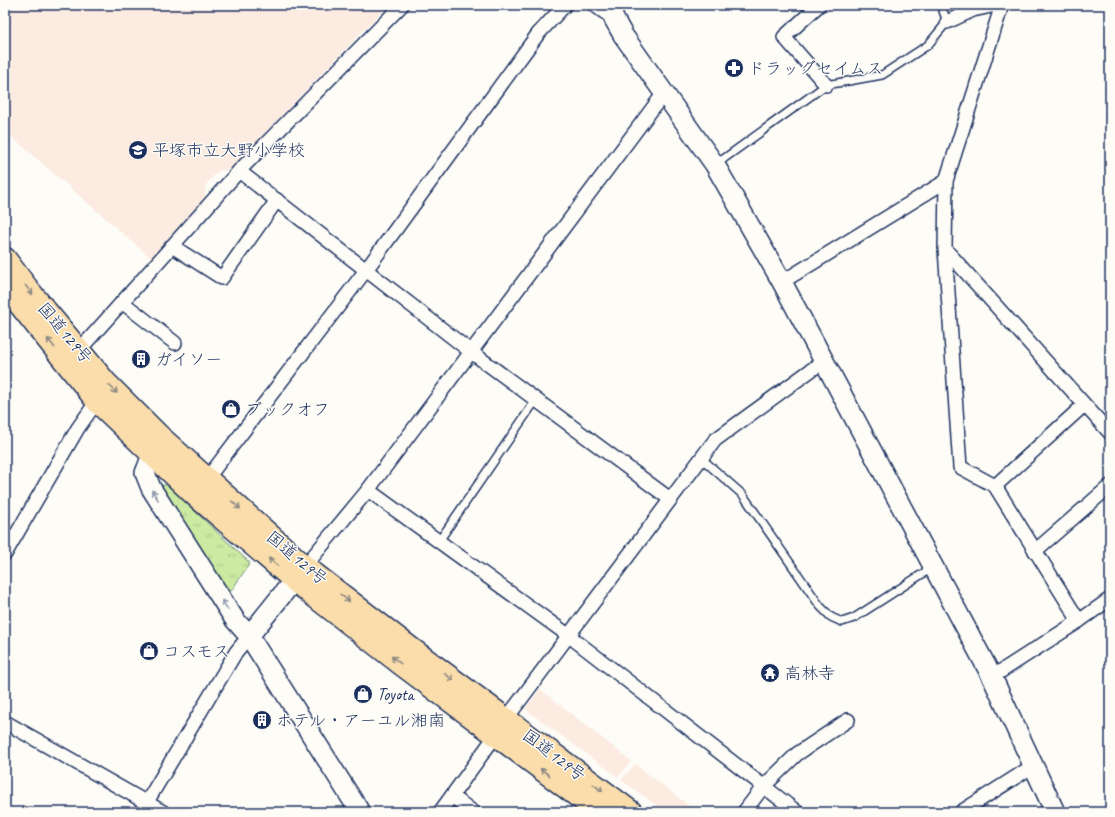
<svg xmlns="http://www.w3.org/2000/svg" width="1115" height="817" font-family="Caveat,'Klee One',sans-serif">
	<defs>
		<pattern id="grass-tufts" width="24" height="20" patternUnits="userSpaceOnUse"><rect width="24" height="20" fill="#cceaa1"/><path d="M3 7l-1-3M5 7V3M7 7l1-3M15 17l-1-3M17 17v-4M19 17l1-3" fill="none" stroke="#afc98d"/></pattern>
	</defs>
	<rect width="100%" height="100%" fill="#fdfcf7"/>
	<filter id="ink" filterUnits="userSpaceOnUse"><feTurbulence type="fractalNoise" baseFrequency=".025" numOctaves="2"/><feDisplacementMap in="SourceGraphic" scale="8" xChannelSelector="R" yChannelSelector="G"/><feConvolveMatrix kernelMatrix="1 2 1 2 8 2 1 2 1" color-interpolation-filters="sRGB"/></filter>
	<g filter="url(#ink)">
		<g fill="#fcebe0">
			<polygon points="5,5 388,5 230,169 219,170 205,186 205,197 151,258 5,131"/>
			<polygon points="540,689 631,761 618,777 525,709"/>
			<polygon points="635,764 665,787 697,812 666,812 621,780"/>
		</g>
		<polygon fill="url(#grass-tufts)" stroke="#748c80" points="163,485 167,485 250,563 227,597 160,487"/>
		<g fill="none" stroke-linecap="round" stroke-linejoin="round">
			<g stroke="#1b2f5e" stroke-width="10">
				<g id="lane">
					<polyline points="715,165 826,85 882,75 928,45 947,22 941,5"/>
					<polyline points="701,458 743,495 820,606 831,617 842,622 854,618 933,567"/>
					<polyline points="439,541 536,400"/>
				</g>
			</g>
			<g stroke="#1b2f5e" stroke-width="16">
				<g id="street">
					<polyline points="594,5 614,19"/>
					<polyline points="819,5 784,37 826,85"/>
					<polyline points="1002,5 946,181 945,249 960,467 995,486 1079,621"/>
					<polyline points="947,22 973,10 996,5"/>
					<polyline points="239,171 470,351 670,499"/>
					<polyline points="172,246 222,278 277,200"/>
					<polyline points="945,249 1110,433"/>
					<polyline points="782,282 946,181"/>
					<polyline points="122,302 175,343"/>
					<polyline points="75,355 239,171 402,5"/>
					<polyline points="203,484 366,270 538,34 565,5"/>
					<polyline points="995,486 1084,405"/>
					<polyline points="368,490 568,635 797,812"/>
					<polyline points="1035,551 1110,486"/>
					<polyline points="5,554 78,428 97,401"/>
					<polyline points="301,571 368,490 664,93"/>
					<polyline points="992,677 1079,621 1110,599"/>
					<polyline points="506,719 715,440 825,360"/>
					<polyline points="5,722 163,812"/>
					<polyline points="452,796 473,812"/>
					<polyline points="141,812 236,652 249,636"/>
					<polyline points="440,812 496,735"/>
					<polyline points="744,812 763,787 797,754 848,720"/>
					<polyline points="961,812 1033,766"/>
				</g>
			</g>
			<g stroke="#1b2f5e" stroke-width="22">
				<g id="secondary">
					<polyline points="610,5 614,19 623,35 715,165 782,282 992,677 1055,812"/>
					<polyline points="152,455 145,473 151,488 235,620 249,636 360,812"/>
					<polyline points="249,636 294,580"/>
				</g>
			</g>
			<g stroke="#1b2f5e" stroke-width="25">
				<g id="highway">
					<polyline points="5,259 30,292 105,382 159,436 305,567 410,648 631,812"/>
					<polyline points="5,286 97,401 194,494 294,580 400,663 599,812"/>
				</g>
			</g>
			<use href="#lane" stroke="#fdfcf7" stroke-width="7"/>
			<use href="#street" stroke="#fdfcf7" stroke-width="13"/>
			<use href="#secondary" stroke="#fdfcf7" stroke-width="19"/>
			<use href="#highway" stroke="#faddab" stroke-width="22"/>
		</g>
		<defs><path id="oneway-shaft" d="M-6 0H5M1.5-3L5.5 0L1.5 3" fill="none" stroke-width="1.6" stroke-linecap="round" stroke-linejoin="round"/></defs>
		<g stroke="#8a8684">
			<use href="#oneway-shaft" transform="translate(29 290) rotate(52)"/>
			<use href="#oneway-shaft" transform="translate(51 343) rotate(-128)"/>
			<use href="#oneway-shaft" transform="translate(113 389) rotate(45)"/>
			<use href="#oneway-shaft" transform="translate(236 505) rotate(42)"/>
			<use href="#oneway-shaft" transform="translate(273 562) rotate(-139)"/>
			<use href="#oneway-shaft" transform="translate(345 598) rotate(38)"/>
			<use href="#oneway-shaft" transform="translate(396 660) rotate(-142)"/>
			<use href="#oneway-shaft" transform="translate(449 677) rotate(36)"/>
			<use href="#oneway-shaft" transform="translate(545 772) rotate(-143)"/>
			<use href="#oneway-shaft" transform="translate(598 788) rotate(37)"/>
		</g>
		<g stroke="#8c96aa">
			<use href="#oneway-shaft" transform="translate(155 495) rotate(-122)"/>
			<use href="#oneway-shaft" transform="translate(225 605) rotate(-122)"/>
		</g>
	</g>
	<defs>
		<g id="pharmacy-disc" transform="scale(1)"><circle r="9.5" fill="#1b2f5e" stroke="#fdfcf7"/><path d="M-2-6h4v4h4v4h-4v4h-4v-4h-4v-4h4Z" fill="#fff"/></g>
		<g id="school-disc" transform="scale(1)"><circle r="9.5" fill="#1b2f5e" stroke="#fdfcf7"/><path d="M0-5L7-2L0 1L-7-2ZM-4 1L0 2.5L4 1V4Q0 6-4 4Z" fill="#fff"/></g>
		<g id="building-disc" transform="scale(1)"><circle r="9.5" fill="#1b2f5e" stroke="#fdfcf7"/><path d="M-4-6H4V6H1V3H-1V6H-4ZM-2.5-4.3h1.7v1.8h-1.7ZM.8-4.3h1.7v1.8H.8ZM-2.5-1h1.7V.8h-1.7ZM.8-1h1.7V.8H.8Z" fill="#fff"/></g>
		<g id="shop-disc" transform="scale(1)"><circle r="9.5" fill="#1b2f5e" stroke="#fdfcf7"/><path d="M-5-2.5h2.3a2.7 3.5 0 0 1 5.4 0H5L5.5 6h-11ZM-1.5-2.5h3a1.5 2.3 0 0 0-3 0Z" fill="#fff"/></g>
		<g id="temple-disc" transform="scale(1)"><circle r="9.5" fill="#1b2f5e" stroke="#fdfcf7"/><path d="M0-6L5-2H3V0L6.5 2.5H4V6H1.5V3h-3V6H-4V2.5H-6.5L-3 0V-2H-5Z" fill="#fff"/></g>
	</defs>
	<g fill-rule="evenodd">
		<use href="#pharmacy-disc" x="734" y="68"/>
		<use href="#school-disc" x="138" y="150"/>
		<use href="#building-disc" x="141" y="359"/>
		<use href="#shop-disc" x="231" y="409"/>
		<use href="#shop-disc" x="149" y="651"/>
		<use href="#temple-disc" x="770" y="673"/>
		<use href="#shop-disc" x="363" y="694"/>
		<use href="#building-disc" x="262" y="720"/>
	</g>
	<g text-anchor="middle" dominant-baseline="central" stroke-width="3" stroke-linejoin="round" paint-order="stroke">
		<g font-size="17" fill="#1b2f5e" stroke="#fdfcf7" text-anchor="start">
			<text x="748" y="68">ドラッグセイムス</text>
			<text x="152" y="150">平塚市立大野小学校</text>
			<text x="155" y="359">ガイソー</text>
			<text x="245" y="409">ブックオフ</text>
			<text x="163" y="651">コスモス</text>
			<text x="784" y="673">高林寺</text>
			<text x="377" y="694">Toyota</text>
			<text x="276" y="720">ホテル・アーユル湘南</text>
		</g>
		<g font-size="17" fill="#1b2f5e" stroke="#fdfcf7">
			<text transform="translate(65 333) rotate(50)">国道129号</text>
			<text transform="translate(297 558) rotate(40)">国道129号</text>
			<text transform="translate(554 755) rotate(37)">国道129号</text>
		</g>
	</g>
	<rect width="1115" height="817" fill="none" stroke="#fdfcf7" stroke-width="20"/>
	<rect x="10" y="10" width="1095" height="797" fill="none" stroke="#1b2f5e" stroke-width="1.5" filter="url(#ink)"/>
</svg>
